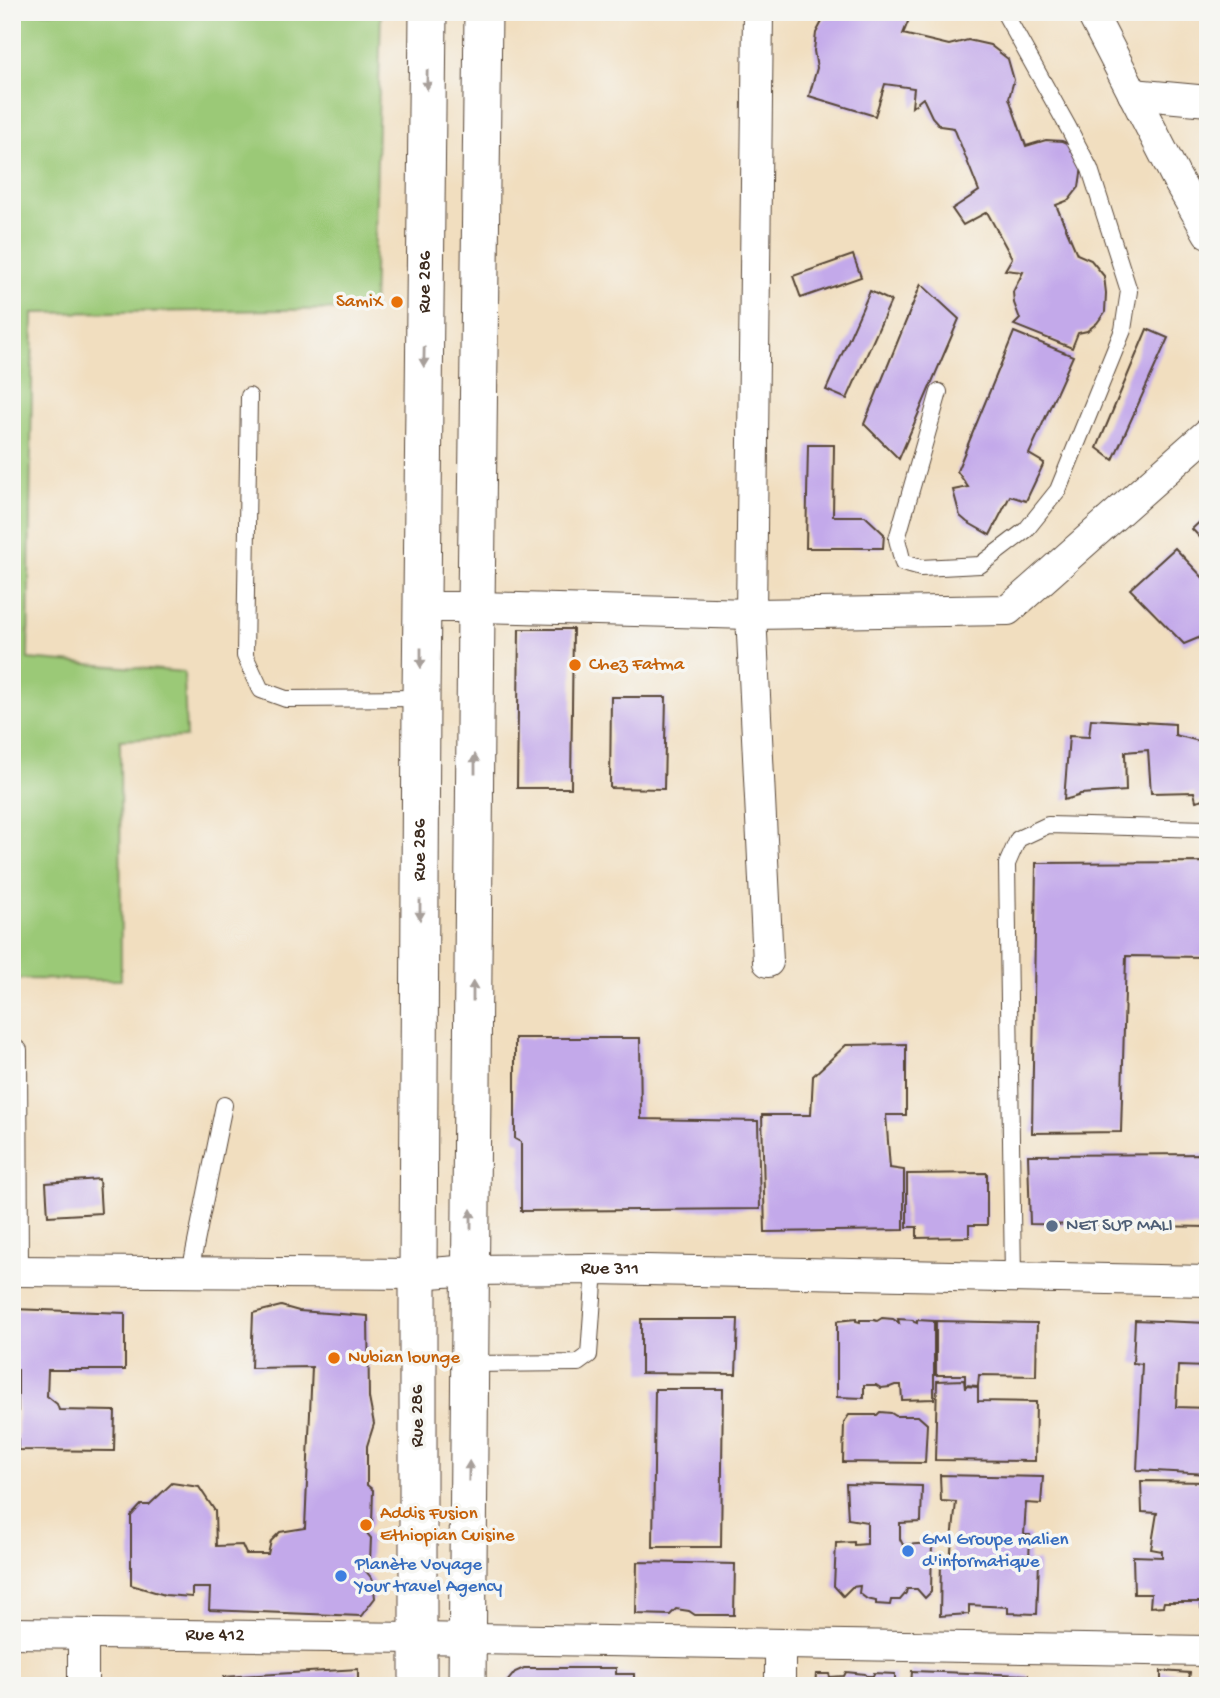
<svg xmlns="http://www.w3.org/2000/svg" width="1220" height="1698" font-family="'Gochi Hand',sans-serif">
	<rect width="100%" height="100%" fill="#f6f6f2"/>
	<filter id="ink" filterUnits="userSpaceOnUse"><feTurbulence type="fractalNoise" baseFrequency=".0143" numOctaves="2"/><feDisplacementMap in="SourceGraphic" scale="14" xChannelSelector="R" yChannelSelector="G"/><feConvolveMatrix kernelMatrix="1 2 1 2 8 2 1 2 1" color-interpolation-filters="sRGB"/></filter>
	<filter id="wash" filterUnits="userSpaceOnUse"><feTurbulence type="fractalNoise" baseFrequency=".00686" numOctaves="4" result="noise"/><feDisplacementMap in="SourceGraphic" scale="28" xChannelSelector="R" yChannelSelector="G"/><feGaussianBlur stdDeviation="1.57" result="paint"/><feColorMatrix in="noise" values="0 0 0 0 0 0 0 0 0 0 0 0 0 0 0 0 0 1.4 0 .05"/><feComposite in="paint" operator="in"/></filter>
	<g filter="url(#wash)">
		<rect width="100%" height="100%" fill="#f1debf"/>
		<polygon fill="#9bc977" stroke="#6b7a4a" stroke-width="2" points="12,12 381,12 373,309 33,313 28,659 184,672 186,737 120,740 121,980 12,979"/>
		<g id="blocks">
			<g fill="#c3a9ea">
				<polygon points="831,12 912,12 903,34 949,45 968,40 990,45 1008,59 1014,80 1009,98 1026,146 1046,140 1062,141 1075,147 1083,160 1079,187 1069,200 1056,205 1077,254 1091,260 1104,276 1106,293 1105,312 1097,323 1087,331 1078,333 1072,348 1014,325 1020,319 1014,303 1013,292 1023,272 1005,270 1012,258 987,212 963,225 952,209 979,191 954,128 940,126 932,117 923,98 912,107 914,88 885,84 875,116 809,96 817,68 814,51 816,33 824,18"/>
				<polygon points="853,255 861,277 801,298 793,276"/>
				<polygon points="921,284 959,319 899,459 864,424"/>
				<polygon points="870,291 891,301 847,399 826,390"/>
				<polygon points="1147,329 1168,338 1113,460 1097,448"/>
				<polygon points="1014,332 1073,356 1029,454 1044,463 1026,501 1010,496 990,535 967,522 960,516 953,490 968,487 957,471"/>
				<polygon points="808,445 834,445 833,516 865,516 884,534 883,548 806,548"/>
				<polygon points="1208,514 1208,546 1192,529"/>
				<polygon points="1175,548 1208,583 1208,634 1184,644 1130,589"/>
				<polygon points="519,629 573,629 571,788 517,788"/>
				<polygon points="611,697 666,697 664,789 610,788"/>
				<polygon points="1091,719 1175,724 1175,735 1203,742 1208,730 1208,798 1196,801 1194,792 1151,793 1148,750 1125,752 1126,791 1080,794 1078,796 1064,800 1069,736 1089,737"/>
				<polygon points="1208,862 1208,957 1126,956 1121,1132 1032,1133 1036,863"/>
				<polygon points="515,1038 640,1038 641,1119 758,1121 760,1209 521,1211 521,1142 515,1139"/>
				<polygon points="906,1044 906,1115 886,1115 890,1168 904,1170 904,1230 765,1232 762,1115 811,1115 813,1076 846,1045"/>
				<polygon points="1208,1154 1208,1227 1030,1224 1028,1155"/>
				<polygon points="987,1173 987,1225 969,1225 969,1237 917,1238 917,1227 907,1227 907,1174"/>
				<polygon points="99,1179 101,1213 48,1216 46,1183"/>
				<polygon points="281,1306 299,1311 368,1316 369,1398 374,1424 367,1446 367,1485 373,1490 372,1524 366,1532 371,1538 370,1562 365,1570 373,1580 375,1598 361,1616 209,1610 210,1588 192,1588 192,1597 165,1595 131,1585 131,1516 141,1505 149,1505 172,1483 199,1487 215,1511 216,1546 242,1545 246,1554 268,1554 271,1541 280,1532 305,1528 312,1367 251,1368 253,1313"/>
				<polygon points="12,1309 125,1313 125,1370 48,1370 47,1396 57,1404 59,1410 115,1411 114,1451 18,1450 18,1370 12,1370"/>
				<polygon points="882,1318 893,1319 899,1323 898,1319 913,1320 914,1322 917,1323 917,1320 934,1321 934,1399 902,1400 901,1385 895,1385 890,1387 881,1388 876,1385 864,1385 864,1398 837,1397 837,1321 856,1319 856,1321 860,1322 860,1320 874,1320 877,1321"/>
				<polygon points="641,1319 738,1319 736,1374 641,1373"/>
				<polygon points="1135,1320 1208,1323 1208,1367 1178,1366 1176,1407 1208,1408 1208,1474 1137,1470 1142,1364 1133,1363"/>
				<polygon points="936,1321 1037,1323 1036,1376 979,1375 978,1386 965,1385 965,1375 936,1375"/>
				<polygon points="964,1380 965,1389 965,1386 978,1387 978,1401 1036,1402 1035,1461 935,1460 937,1381"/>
				<polygon points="655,1389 723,1389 721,1547 653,1547"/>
				<polygon points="880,1412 891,1413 896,1416 918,1416 927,1424 925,1463 843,1462 844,1422 849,1415 877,1415"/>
				<polygon points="940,1475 1043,1477 1041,1504 1026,1503 1024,1535 1030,1535 1029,1561 1039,1561 1037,1614 1008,1613 1008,1607 969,1605 969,1614 940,1616 941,1560 950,1560 956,1502 941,1501"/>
				<polygon points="1141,1481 1208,1482 1208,1550 1203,1551 1204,1556 1208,1556 1208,1607 1201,1608 1201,1602 1164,1602 1163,1606 1150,1607 1151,1594 1134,1594 1133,1556 1162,1557 1162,1551 1151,1549 1157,1513 1142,1512"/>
				<polygon points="846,1484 922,1486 921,1522 900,1523 900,1539 903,1545 932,1543 931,1592 925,1598 917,1589 907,1589 906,1593 900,1600 891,1600 890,1605 876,1604 876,1601 867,1599 859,1593 860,1586 852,1587 843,1596 834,1586 836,1543 854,1542 854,1545 867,1544 867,1522 848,1519"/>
				<polygon points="637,1562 735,1564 734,1615 695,1615 689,1611 676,1609 670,1615 636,1614"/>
				<polygon points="524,1668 616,1668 616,1674 634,1674 634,1686 506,1686 507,1682 515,1672"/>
				<polygon points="358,1669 358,1686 223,1686 224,1677"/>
				<polygon points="912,1671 1028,1675 1028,1686 911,1686"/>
				<polygon points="1161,1671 1190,1673 1188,1686 1161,1686"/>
				<polygon points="846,1672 865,1674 867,1676 873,1676 874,1673 895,1674 895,1686 815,1686 816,1674 829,1674 830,1677 844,1676"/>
			</g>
		</g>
	</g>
	<g filter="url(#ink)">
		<use href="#blocks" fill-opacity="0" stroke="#564536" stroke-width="2"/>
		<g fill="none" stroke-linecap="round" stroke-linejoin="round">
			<g stroke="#564536" stroke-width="18">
				<g id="service">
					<polyline points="939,392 897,539 903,563 921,568 980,565 1026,530 1058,490 1123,330 1129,291 1090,169 1068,127 1004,12"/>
					<polyline points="249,396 245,656 261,690 286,699 421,698"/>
					<polyline points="12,1045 19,1050 20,1271"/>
					<polyline points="190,1272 224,1105"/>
					<polyline points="1013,1278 1007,864 1018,839 1048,825 1208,829"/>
					<polyline points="470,1364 578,1363 589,1355 595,1269"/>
				</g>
			</g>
			<g stroke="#564536" stroke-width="32">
				<g id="minor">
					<polyline points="758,12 751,614 768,962"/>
					<polyline points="1091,12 1177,179 1208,233"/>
					<polyline points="1133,94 1208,101"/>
					<polyline points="422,607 476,607 751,614 1008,610 1208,433"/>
					<path id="s1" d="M12 1271 418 1274 471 1270 595 1269 1208 1281"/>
					<path id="s2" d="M12 1633 418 1638 1208 1651"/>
					<polyline points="83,1634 83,1686"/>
					<polyline points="780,1644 780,1686"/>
				</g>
			</g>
			<g stroke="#564536" stroke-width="39">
				<g id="tertiary">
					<path id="s3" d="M418 1686V1274L421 698 428 12"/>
					<polyline points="467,1686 476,607 483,12"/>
				</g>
			</g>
			<use href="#service" stroke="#fff" stroke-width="16"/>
			<use href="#minor" stroke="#fff" stroke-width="30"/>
			<use href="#tertiary" stroke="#fff" stroke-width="37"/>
		</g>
		<defs><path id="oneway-solid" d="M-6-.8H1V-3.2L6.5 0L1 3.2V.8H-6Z" transform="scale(1.75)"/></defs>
		<g fill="#a79f9a">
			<use href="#oneway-solid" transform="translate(427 80) rotate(91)"/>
			<use href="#oneway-solid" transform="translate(424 357) rotate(91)"/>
			<use href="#oneway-solid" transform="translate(421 658) rotate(90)"/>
			<use href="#oneway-solid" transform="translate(475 764) rotate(-90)"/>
			<use href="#oneway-solid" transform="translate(420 910) rotate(90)"/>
			<use href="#oneway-solid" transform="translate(473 991) rotate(-90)"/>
			<use href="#oneway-solid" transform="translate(471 1219) rotate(-90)"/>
			<use href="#oneway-solid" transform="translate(469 1471) rotate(-89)"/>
		</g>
	</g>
	<g fill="#e8710a" stroke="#f6f6f2" stroke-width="2.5">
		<circle cx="397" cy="302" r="7"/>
		<circle cx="575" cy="665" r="7"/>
		<circle cx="334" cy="1358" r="7"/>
		<circle cx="366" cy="1525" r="7"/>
	</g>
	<circle fill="#5c6f8a" stroke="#f6f6f2" stroke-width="2.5" cx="1052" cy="1226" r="7"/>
	<g fill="#3f7fe0" stroke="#f6f6f2" stroke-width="2.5">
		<circle cx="908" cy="1551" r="7"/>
		<circle cx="341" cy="1576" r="7"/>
	</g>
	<g text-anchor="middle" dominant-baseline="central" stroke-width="7" stroke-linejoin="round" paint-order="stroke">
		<g font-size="19" fill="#3b2a1e" stroke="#f6f6f2">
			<text stroke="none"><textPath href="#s3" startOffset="1404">Rue 286</textPath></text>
			<text stroke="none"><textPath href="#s3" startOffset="836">Rue 286</textPath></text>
			<text stroke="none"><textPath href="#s1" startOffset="598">Rue 311</textPath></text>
			<text transform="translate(418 1416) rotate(-90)">Rue 286</text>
			<text stroke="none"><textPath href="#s2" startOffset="203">Rue 412</textPath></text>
		</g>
		<g font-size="19" fill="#c56008" stroke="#f6f6f2" text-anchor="start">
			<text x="383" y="302" text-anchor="end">SamiX</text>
			<text x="589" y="665">Chez Fatma</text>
			<text x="348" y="1358">Nubian lounge</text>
			<text x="380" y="1514">Addis Fusion<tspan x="380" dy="22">Ethiopian Cuisine</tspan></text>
		</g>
		<g font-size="19" fill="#4e5e75" stroke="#f6f6f2" text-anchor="start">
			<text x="1066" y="1226">NET SUP MALI</text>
		</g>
		<g font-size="19" fill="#366cbe" stroke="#f6f6f2" text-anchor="start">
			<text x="922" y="1540">GMI Groupe malien<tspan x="922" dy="22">d'informatique</tspan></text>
			<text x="355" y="1565">Planète Voyage<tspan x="355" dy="22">Your travel Agency</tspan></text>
		</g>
	</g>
	<rect width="1220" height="1698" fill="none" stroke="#f6f6f2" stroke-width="42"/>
</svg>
